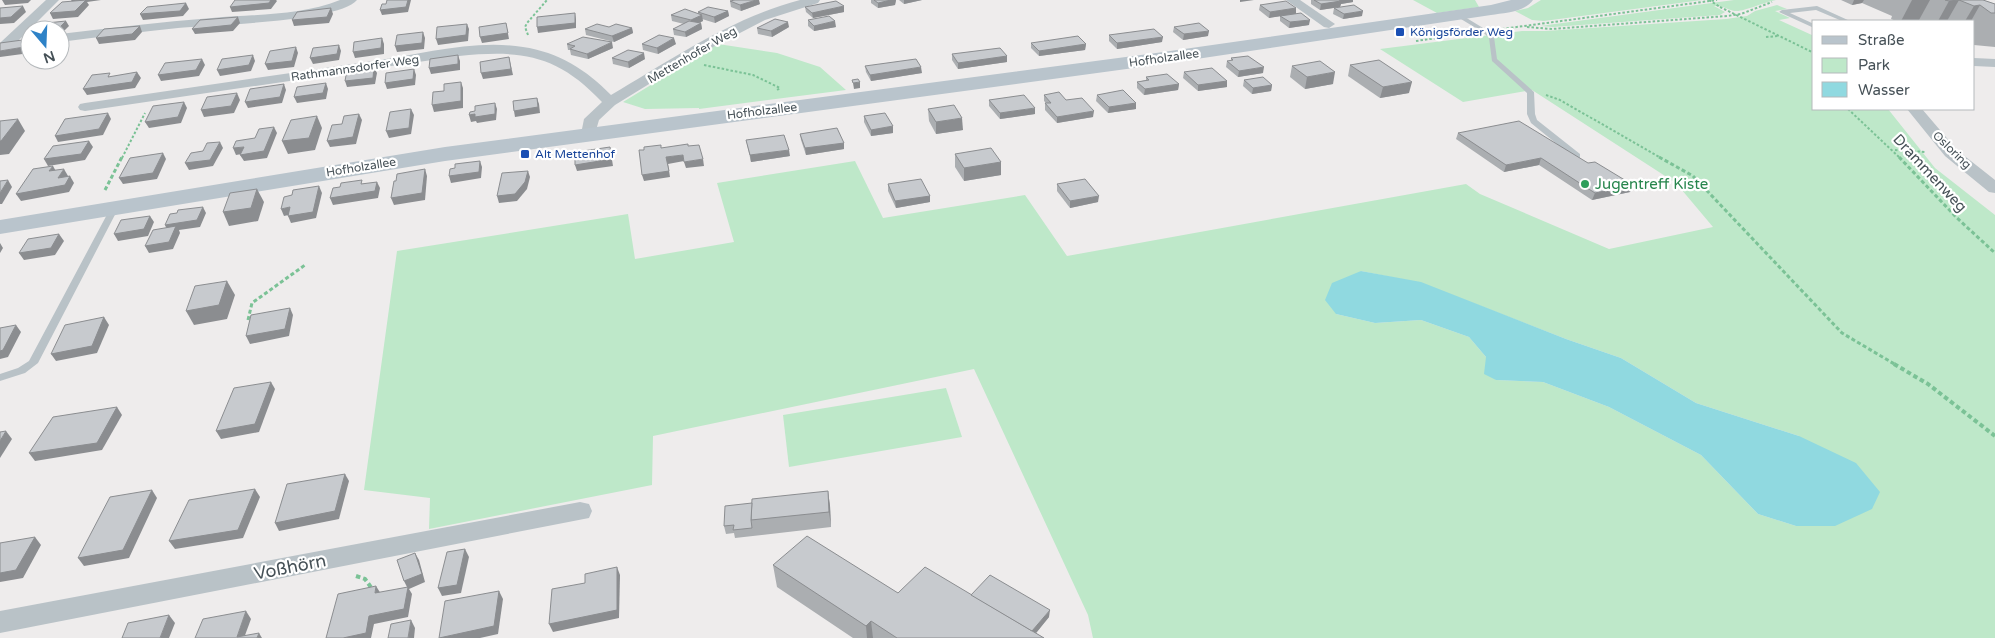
<svg xmlns="http://www.w3.org/2000/svg" width="1995" height="638" font-family="'Varela Round',sans-serif">
	<rect width="100%" height="100%" fill="#eeecec"/>
	<g fill="#bee8c9" fill-rule="evenodd">
		<polygon points="1413,0 1475,0 1479,7 1437,13"/>
		<polygon points="1541,0 1702,0 1544,21 1532,20 1515,11 1528,8"/>
		<path d="M1734 0H1776C1765 2 1745 11 1737 11 1729 11 1723 5 1714 6L1725 12 1720 15 1553 27 1540 26Z"/>
		<path d="M1777 5 1787 9 1775 11 1790 18 1779 20 1814 36V109H1888L1935 168 1995 215V638H1093L1088 615 974 369 653 436 652 485 429 529 430 498 364 490 397 251 628 214 635 259 734 242 717 183 855 161 883 218 1025 195 1067 256 1466 184 1480 194 1609 249 1713 227 1676 183 1532 90 1463 102 1380 49 1522 31H1545L1726 19 1747 16 1755 11ZM1361 271 1421 283 1566 339 1621 358 1696 403 1799 436 1796 526 1758 514 1701 455 1609 407 1543 382 1496 380 1486 357 1469 337 1421 320 1375 323 1336 314Z"/>
		<polygon points="718,44 777,53 820,67 846,90 699,109 699,108 645,109 623,102"/>
		<polygon points="946,388 962,437 789,467 783,415"/>
	</g>
	<polygon fill="#90d9e0" points="1361,271 1421,282 1566,339 1621,358 1696,403 1799,436 1856,463 1880,492 1872,509 1835,526 1796,526 1758,514 1701,455 1609,407 1543,382 1496,380 1484,374 1486,357 1469,337 1421,320 1375,323 1336,314 1325,300 1332,283"/>
	<g fill="none" stroke-linecap="round" stroke-linejoin="round">
		<g stroke="#7bc296" stroke-width="2" stroke-dasharray="2.5 2" stroke-linecap="butt">
			<polyline points="1720,7 1814,53"/>
			<polyline points="1527,27 1552,29 1727,16 1741,14 1772,2"/>
			<polyline points="1502,29 1717,0"/>
			<polyline points="528,35 525,27 527,23 547,0"/>
			<polyline points="1766,37 1779,36"/>
			<polyline points="1416,41 1464,34"/>
			<polyline points="704,65 753,75 780,88 777,90"/>
			<polyline points="1546,95 1560,100 1661,158"/>
			<polyline points="1848,109 1900,158"/>
			<polyline points="1895,150 1926,152"/>
			<polyline points="122,158 145,113"/>
		</g>
		<g stroke="#7bc296" stroke-width="3" stroke-dasharray="4 2.5" stroke-linecap="butt">
			<polyline points="1659,157 1693,176 1842,333 1896,365"/>
			<polyline points="1899,157 1957,218 1995,253"/>
			<polyline points="105,190 122,157"/>
			<polyline points="248,320 252,303 305,265"/>
		</g>
		<g stroke="#7bc296" stroke-width="4" stroke-dasharray="4.5 3" stroke-linecap="butt">
			<polyline points="1894,364 1928,384 1995,436"/>
			<polyline points="356,576 365,579 373,590"/>
		</g>
		<g fill="#b9c2c7" fill-rule="evenodd">
			<polygon points="1817,6 1850,21 1842,21 1816,10 1790,13 1814,24 1814,28 1779,12 1782,10"/>
			<polygon points="1456,14 1460,14 1488,31 1494,37 1497,59 1534,92 1535,114 1537,120 1580,154 1580,158 1574,158 1531,123 1527,114 1527,93 1492,61 1489,38 1484,33 1456,16"/>
			<polygon points="115,204 119,207 38,363 25,373 0,381 0,374 18,368 29,361 111,207"/>
		</g>
		<g fill="#b9c2c7" fill-rule="evenodd">
			<polygon points="46,0 59,0 11,48 1,48 1,42"/>
			<path d="M340 0H357C339 22 210 25 178 28 138 32 99 37 60 42V34C111 28 161 22 212 18 255 14 300 16 340 0Z"/>
			<path d="M800 0H820L818 3 765 20 688 60 615 105 599 120 594 137H584L581 134 584 119 602 102C557 54 521 50 459 56L85 111 80 110 78 107 80 104 85 103C181 89 277 75 373 61 422 54 475 39 523 47 558 52 587 70 611 95 672 59 731 18 800 0Z"/>
			<polygon points="1286,0 1300,0 1335,24 1329,28 1324,27"/>
			<polygon points="1974,58 1995,59 1995,67 1974,66"/>
			<polygon points="1907,109 1922,109 1957,150 1995,180 1995,193 1989,192 1945,156"/>
			<polygon points="580,502 589,504 592,511 589,518 0,633 0,611"/>
		</g>
		<path fill="#b9c4cc" fill-rule="evenodd" d="M1511 0H1533C1525 12 1504 13 1491 15L1156 65 445 161 0 234V220L445 147 1156 53 1491 5Z"/>
		<polyline stroke="#7bc296" stroke-width="2" stroke-dasharray="2.5 2" stroke-linecap="butt" points="1709,0 1720,7"/>
	</g>
	<g fill="#abaeb1">
		<polygon points="871,0 896,0 895,5 878,8 871,3"/>
		<polygon points="899,0 922,0 904,4"/>
		<polygon points="1311,0 1353,0 1353,2 1341,4 1340,7 1320,10 1311,4"/>
		<polygon points="1841,0 1983,0 1995,4 1995,47 1974,45 1974,21 1921,21 1919,20 1896,21 1891,19 1892,16 1862,3 1852,5"/>
		<polygon points="730,1 760,4 741,11 731,7"/>
		<polygon points="1260,5 1296,8 1296,14 1309,25 1289,28 1280,21 1280,16 1269,18 1259,10"/>
		<polygon points="805,7 844,12 813,18 806,12"/>
		<polygon points="1334,8 1362,16 1343,19 1333,14"/>
		<polygon points="728,11 729,16 715,23 702,19 703,21 698,23 701,23 702,29 686,37 674,35 673,29 684,24 672,21 671,15 698,14 698,12"/>
		<polygon points="808,20 836,27 814,31 808,26"/>
		<polygon points="609,27 632,28 633,33 614,42 586,35 585,29"/>
		<polygon points="789,27 772,37 758,34 757,28"/>
		<polygon points="1174,27 1208,36 1183,40 1173,32"/>
		<polygon points="1109,35 1162,42 1117,49 1109,41"/>
		<polygon points="1031,43 1086,44 1085,50 1039,56 1031,48"/>
		<polygon points="567,44 613,48 588,59 571,55 570,50 568,50"/>
		<polygon points="642,44 676,44 658,54 643,50"/>
		<polygon points="952,54 1007,56 1007,62 958,69 952,60"/>
		<polygon points="612,58 645,59 629,68 613,64"/>
		<polygon points="1231,58 1263,73 1238,77 1226,67 1227,61 1231,61"/>
		<polygon points="1350,65 1409,93 1380,98 1348,76"/>
		<polygon points="865,66 922,73 871,81 866,72"/>
		<polygon points="1292,66 1333,84 1305,89 1290,77"/>
		<polygon points="1184,72 1227,81 1227,87 1198,91 1183,78"/>
		<polygon points="1146,77 1179,84 1178,90 1144,95 1137,88 1137,82 1146,80"/>
		<polygon points="1244,80 1272,85 1271,91 1252,94 1243,86"/>
		<polygon points="1044,95 1066,100 1093,117 1057,123 1045,110 1045,103 1046,103 1044,101"/>
		<polygon points="1097,95 1136,103 1136,109 1108,113 1096,101"/>
		<polygon points="989,100 1035,114 1000,119 989,106"/>
		<polygon points="928,109 963,130 936,134 929,121"/>
		<polygon points="864,116 893,133 871,136 864,122"/>
		<polygon points="1458,133 1633,185 1630,192 1592,200 1539,165 1504,172 1456,139"/>
		<polygon points="800,134 844,143 844,149 806,155 801,140"/>
		<polygon points="746,140 790,156 751,162"/>
		<polygon points="955,154 1001,162 1001,175 964,181 955,167"/>
		<polygon points="888,184 930,196 930,202 896,208 888,191"/>
		<polygon points="1057,184 1098,202 1070,208 1057,191"/>
		<polygon points="828,491 830,506 831,527 735,538 734,533 726,534 724,526 752,503"/>
		<polygon points="773,565 898,593 971,595 1049,617 1036,633 1044,638 853,638 777,587"/>
	</g>
	<g fill="#8b8d90">
		<polygon points="2,0 31,0 28,3 5,5"/>
		<polygon points="71,0 101,0 87,2 89,5 78,17 53,19 50,13 73,3"/>
		<polygon points="271,0 276,0 277,1 271,9 232,12 230,7"/>
		<polygon points="408,0 411,0 408,12 382,15 380,10"/>
		<polygon points="756,0 759,0 760,4 741,11 740,5"/>
		<polygon points="890,0 896,0 895,5 878,8 878,3"/>
		<polygon points="904,0 922,0 904,4"/>
		<polygon points="1240,0 1254,0 1240,2"/>
		<polygon points="1337,0 1353,0 1353,2 1341,4 1340,7 1320,10 1321,4"/>
		<polygon points="1854,0 1864,0 1862,3 1852,5"/>
		<polygon points="1912,0 1930,0 1919,20 1901,21"/>
		<polygon points="1959,0 1947,21 1938,21 1949,1"/>
		<polygon points="186,3 189,9 183,16 143,20 140,14"/>
		<polygon points="1980,5 1971,21 1965,21 1974,6"/>
		<polygon points="23,6 26,12 14,23 0,24 0,18"/>
		<polygon points="844,6 844,12 813,18 812,13"/>
		<polygon points="331,8 333,14 329,23 294,26 292,20"/>
		<polygon points="1296,8 1296,14 1269,18 1270,12"/>
		<polygon points="728,11 729,16 715,23 714,17"/>
		<polygon points="1363,11 1362,16 1343,19 1344,14"/>
		<polygon points="575,13 576,19 576,28 538,33 537,27"/>
		<polygon points="702,15 703,21 692,26 691,20"/>
		<polygon points="238,17 240,23 233,31 195,34 192,29"/>
		<polygon points="1310,20 1309,25 1289,28 1290,22"/>
		<polygon points="66,21 69,26 61,34 60,34 60,30 45,30"/>
		<polygon points="835,21 836,27 814,31 814,26"/>
		<polygon points="788,22 789,27 772,37 771,31"/>
		<polygon points="506,23 509,39 482,43 480,37"/>
		<polygon points="701,23 702,29 686,37 685,32"/>
		<polygon points="467,24 469,29 468,41 438,45 436,39"/>
		<polygon points="140,26 142,32 135,40 99,44 96,38"/>
		<polygon points="632,28 633,33 614,42 612,36"/>
		<polygon points="1209,31 1208,36 1183,40 1184,34"/>
		<polygon points="423,32 425,38 424,49 397,52 395,46"/>
		<polygon points="62,36 65,41 60,48 60,38"/>
		<polygon points="1163,37 1162,42 1117,49 1117,43"/>
		<polygon points="382,38 384,44 384,54 355,58 353,52"/>
		<polygon points="674,38 676,44 658,54 657,48"/>
		<polygon points="612,42 613,48 588,59 587,54"/>
		<polygon points="1086,44 1085,50 1039,56 1039,51"/>
		<polygon points="339,45 341,51 339,60 313,64 310,58"/>
		<polygon points="30,46 30,53 0,57 0,51"/>
		<polygon points="296,47 298,53 294,67 268,70 265,64"/>
		<polygon points="644,53 645,59 629,68 628,62"/>
		<polygon points="253,55 255,61 251,71 220,76 217,70"/>
		<polygon points="458,55 460,61 460,70 431,74 429,68"/>
		<polygon points="1007,56 1007,62 958,69 958,63"/>
		<polygon points="509,57 513,75 483,79 481,73"/>
		<polygon points="202,59 205,65 199,76 161,81 158,75"/>
		<polygon points="374,67 377,73 375,84 347,87 345,81"/>
		<polygon points="921,67 922,73 871,81 870,75"/>
		<polygon points="1264,67 1263,73 1238,77 1239,71"/>
		<polygon points="414,69 416,75 415,85 387,89 385,83"/>
		<polygon points="137,72 141,78 135,88 87,95 83,89"/>
		<polygon points="1335,72 1333,84 1305,89 1307,77"/>
		<polygon points="1227,81 1227,87 1198,91 1198,85"/>
		<polygon points="461,82 463,88 463,108 434,112 432,105"/>
		<polygon points="860,82 860,88 854,89 853,83"/>
		<polygon points="1412,82 1409,93 1380,98 1383,87"/>
		<polygon points="326,83 328,89 326,99 297,103 294,97"/>
		<polygon points="284,84 286,90 282,103 248,108 245,102"/>
		<polygon points="1179,84 1178,90 1144,95 1145,89"/>
		<polygon points="1272,85 1271,91 1252,94 1253,88"/>
		<polygon points="237,93 240,100 234,113 204,117 201,110"/>
		<polygon points="537,98 539,104 540,113 515,117 514,111"/>
		<polygon points="184,102 187,108 181,123 149,128 145,122"/>
		<polygon points="495,103 497,109 496,120 477,123 476,121 471,122 469,115"/>
		<polygon points="1136,103 1136,109 1108,113 1109,107"/>
		<polygon points="1035,108 1035,114 1000,119 1000,113"/>
		<polygon points="411,109 414,115 411,134 389,138 386,131"/>
		<polygon points="1094,111 1093,117 1057,123 1057,117"/>
		<polygon points="108,113 111,119 103,135 58,142 55,136"/>
		<polygon points="359,114 362,120 356,144 330,147 327,141"/>
		<polygon points="317,116 322,128 315,150 288,154 282,141"/>
		<polygon points="962,118 963,130 936,134 936,122"/>
		<polygon points="18,119 25,131 9,154 0,155 0,141"/>
		<polygon points="893,126 893,133 871,136 871,130"/>
		<polygon points="274,127 277,133 267,158 244,161 240,155"/>
		<polygon points="89,141 93,147 85,160 48,166 44,159"/>
		<polygon points="220,142 223,148 213,166 189,170 185,163"/>
		<polygon points="844,143 844,149 806,155 805,148"/>
		<polygon points="244,147 247,153 236,155 233,148"/>
		<polygon points="610,147 613,166 577,171 575,165"/>
		<polygon points="789,150 790,156 751,162 750,155"/>
		<polygon points="163,153 166,159 157,179 123,184 119,178"/>
		<polygon points="683,155 684,161 668,164 670,177 644,181 642,175 666,157"/>
		<polygon points="1541,158 1539,165 1504,172 1506,165"/>
		<polygon points="703,159 704,166 686,168 684,162"/>
		<polygon points="480,161 482,167 481,178 451,183 449,176"/>
		<polygon points="1001,162 1001,175 964,181 964,168"/>
		<polygon points="53,166 57,173 49,171"/>
		<polygon points="64,169 68,176 62,184 58,178"/>
		<polygon points="425,169 427,176 425,200 394,205 391,198"/>
		<polygon points="528,171 530,177 527,189 517,201 499,203 497,196"/>
		<polygon points="70,176 74,183 69,192 21,201 16,194"/>
		<polygon points="8,180 12,187 2,204 0,204 0,193"/>
		<polygon points="377,182 380,188 378,198 333,205 330,198"/>
		<polygon points="1633,185 1630,192 1592,200 1595,193"/>
		<polygon points="319,186 322,193 316,218 291,223 288,216"/>
		<polygon points="257,189 264,202 258,221 229,226 223,212"/>
		<polygon points="930,196 930,202 896,208 895,201"/>
		<polygon points="1099,196 1098,202 1070,208 1070,201"/>
		<polygon points="203,207 206,213 200,227 179,230 180,233 173,249 149,253 145,246 168,232 165,225"/>
		<polygon points="290,207 293,214 284,216 281,209"/>
		<polygon points="150,216 154,222 148,236 118,241 114,234"/>
		<polygon points="59,234 64,241 55,255 24,260 19,253"/>
		<polygon points="0,243 3,248 0,253"/>
		<polygon points="227,281 235,295 227,319 194,325 186,311"/>
		<polygon points="290,308 293,315 289,336 250,344 246,336"/>
		<polygon points="104,317 109,325 97,353 56,361 51,354"/>
		<polygon points="16,325 21,332 8,357 0,359 0,351"/>
		<polygon points="271,382 275,389 259,432 221,439 216,431"/>
		<polygon points="117,407 122,415 102,450 35,461 29,453"/>
		<polygon points="6,431 12,439 0,458 0,441"/>
		<polygon points="345,474 349,481 339,519 279,531 275,523"/>
		<polygon points="255,489 260,497 243,538 175,549 169,541"/>
		<polygon points="152,490 157,498 129,558 84,566 78,558"/>
		<polygon points="828,491 830,506 831,527 829,512"/>
		<polygon points="35,537 41,545 23,578 0,582 0,573"/>
		<polygon points="465,549 469,557 461,593 442,596 438,588"/>
		<polygon points="415,553 419,560 425,582 409,589 412,594 408,617 374,624 371,638 343,638 369,616 408,589 404,581"/>
		<polygon points="617,567 620,575 619,618 553,632 549,624"/>
		<polygon points="376,586 381,594 375,593"/>
		<polygon points="499,591 503,599 498,634 480,638 439,638"/>
		<polygon points="1050,610 1049,617 1032,638 1026,638"/>
		<polygon points="246,611 251,619 244,638 237,637"/>
		<polygon points="169,615 175,623 169,638 160,638"/>
		<polygon points="411,620 415,628 414,638 408,638"/>
		<polygon points="871,621 873,638 867,638 866,626"/>
		<polygon points="259,633 262,638 257,638"/>
	</g>
	<g fill="#c7cace" stroke="#8b8d90">
		<polygon points="86,0 75,11 50,13 62,2"/>
		<polygon points="235,0 271,0 269,3 230,7"/>
		<polygon points="387,0 408,0 406,7 380,10 382,4 386,4"/>
		<polygon points="735,0 756,0 740,5 730,1"/>
		<polygon points="874,0 891,0 878,3"/>
		<polygon points="1314,0 1339,0 1341,1 1321,4"/>
		<polygon points="1945,0 1983,0 1995,4 1995,13 1991,13 1980,5 1974,6 1959,0 1949,1"/>
		<polygon points="836,1 844,6 812,13 805,7"/>
		<polygon points="1286,1 1296,8 1270,12 1260,5"/>
		<polygon points="186,3 180,11 140,14 147,7"/>
		<polygon points="1354,5 1363,11 1344,14 1334,8"/>
		<polygon points="23,6 11,17 0,18 0,8"/>
		<polygon points="708,7 728,11 714,17 698,12"/>
		<polygon points="331,8 327,17 292,20 297,12"/>
		<polygon points="685,9 702,15 691,20 671,15"/>
		<polygon points="575,13 575,23 537,27 537,17"/>
		<polygon points="1301,13 1310,20 1290,22 1280,16"/>
		<polygon points="829,16 835,21 814,26 808,20"/>
		<polygon points="238,17 231,25 192,29 200,20"/>
		<polygon points="775,19 788,22 771,31 757,28"/>
		<polygon points="66,21 58,29 45,30 30,30 37,24"/>
		<polygon points="689,21 701,23 685,32 673,29"/>
		<polygon points="506,23 508,33 480,37 479,27"/>
		<polygon points="1199,23 1209,31 1184,34 1174,27"/>
		<polygon points="467,24 466,35 436,39 437,27"/>
		<polygon points="597,24 609,27 616,24 632,28 612,36 585,29"/>
		<polygon points="140,26 132,34 96,38 104,29"/>
		<polygon points="1154,29 1163,37 1117,43 1109,35"/>
		<polygon points="423,32 422,43 395,46 397,35"/>
		<polygon points="659,35 674,38 657,48 642,44"/>
		<polygon points="1078,36 1086,44 1039,51 1031,43"/>
		<polygon points="583,37 612,42 587,54 570,49 575,46 567,44"/>
		<polygon points="382,38 381,48 353,52 354,42"/>
		<polygon points="30,39 30,46 0,51 0,43"/>
		<polygon points="339,45 337,54 310,58 313,48"/>
		<polygon points="296,47 292,61 265,64 270,51"/>
		<polygon points="1000,48 1007,56 958,63 952,54"/>
		<polygon points="628,50 644,53 628,62 612,58"/>
		<polygon points="253,55 249,65 217,70 222,59"/>
		<polygon points="458,55 458,64 429,68 430,59"/>
		<polygon points="1248,56 1264,67 1239,71 1227,61 1233,60 1231,58"/>
		<polygon points="509,57 511,69 481,73 480,62"/>
		<polygon points="202,59 196,70 158,75 165,63"/>
		<polygon points="916,59 921,67 870,75 865,66"/>
		<polygon points="1379,60 1412,82 1383,87 1350,65"/>
		<polygon points="1320,61 1335,72 1307,77 1292,66"/>
		<polygon points="374,67 373,78 345,81 347,70"/>
		<polygon points="1212,68 1227,81 1198,85 1184,72"/>
		<polygon points="414,69 413,79 385,83 386,73"/>
		<polygon points="137,72 132,82 83,89 92,75 110,73 108,77"/>
		<polygon points="1167,74 1179,84 1145,89 1137,82 1149,80 1146,77"/>
		<polygon points="1263,77 1272,85 1253,88 1244,80"/>
		<polygon points="858,79 860,82 853,83 852,80"/>
		<polygon points="461,82 461,101 432,105 433,92 444,91 444,84"/>
		<polygon points="326,83 323,93 294,97 297,87"/>
		<polygon points="284,84 280,97 245,102 250,89"/>
		<polygon points="1123,90 1136,103 1109,107 1097,95"/>
		<polygon points="1059,92 1066,100 1082,98 1094,111 1057,117 1045,103 1051,103 1044,95"/>
		<polygon points="237,93 231,106 201,110 207,97"/>
		<polygon points="1024,95 1035,108 1000,113 989,100"/>
		<polygon points="537,98 538,107 514,111 513,101"/>
		<polygon points="184,102 178,117 145,122 153,106"/>
		<polygon points="495,103 495,114 475,117 475,114 469,115 470,112 475,111 475,106"/>
		<polygon points="954,105 962,118 936,122 928,109"/>
		<polygon points="411,109 409,128 386,131 390,112"/>
		<polygon points="108,113 99,129 55,136 65,119"/>
		<polygon points="885,113 893,126 871,130 864,116"/>
		<polygon points="359,114 353,137 327,141 332,125 342,124 344,116"/>
		<polygon points="317,116 309,138 282,141 291,120"/>
		<polygon points="18,119 1,141 0,141 0,121"/>
		<polygon points="1519,121 1588,163 1595,162 1633,185 1595,193 1541,158 1506,165 1458,133"/>
		<polygon points="274,127 264,151 240,155 244,147 233,148 236,141 255,138 259,129"/>
		<polygon points="837,128 844,143 805,148 800,134"/>
		<polygon points="784,135 789,150 750,155 746,140"/>
		<polygon points="89,141 81,154 44,159 53,146"/>
		<polygon points="220,142 210,160 185,163 191,153 203,151 207,143"/>
		<polygon points="688,144 688,146 699,145 703,159 684,162 683,155 666,157 669,171 642,175 639,150 644,150 644,147 661,145 661,148"/>
		<polygon points="610,147 612,159 575,165 575,156 583,155 583,151"/>
		<polygon points="991,148 1001,162 964,168 955,154"/>
		<polygon points="163,153 153,173 119,178 130,158"/>
		<polygon points="480,161 479,172 449,176 450,169 455,168 455,164"/>
		<polygon points="53,166 49,171 64,169 58,178 70,176 65,185 16,194 33,169"/>
		<polygon points="425,169 422,193 391,198 394,181 396,181 397,174"/>
		<polygon points="528,171 525,182 515,194 497,196 502,173"/>
		<polygon points="921,179 930,196 895,201 888,184"/>
		<polygon points="1085,179 1099,196 1070,201 1057,184"/>
		<polygon points="8,180 0,193 0,181"/>
		<polygon points="362,180 361,184 377,182 375,191 330,198 333,188 340,187 341,183"/>
		<polygon points="319,186 313,212 288,216 290,207 281,209 284,197 292,195 293,190"/>
		<polygon points="257,189 251,208 223,212 230,193"/>
		<polygon points="203,207 197,220 165,225 170,214 177,213 178,210"/>
		<polygon points="150,216 144,229 114,234 121,220"/>
		<polygon points="176,226 169,242 145,246 153,230"/>
		<polygon points="59,234 51,248 19,253 28,239"/>
		<polygon points="227,281 219,305 186,311 195,286"/>
		<polygon points="290,308 285,329 246,336 251,315"/>
		<polygon points="104,317 92,346 51,354 65,325"/>
		<polygon points="16,325 3,350 0,351 0,328"/>
		<polygon points="271,382 255,424 216,431 234,388"/>
		<polygon points="117,407 97,443 29,453 53,417"/>
		<polygon points="6,431 0,441 0,432"/>
		<polygon points="345,474 335,511 275,523 287,484"/>
		<polygon points="255,489 238,530 169,541 189,500"/>
		<polygon points="152,490 123,550 78,558 110,497"/>
		<polygon points="828,491 829,512 751,520 752,499"/>
		<polygon points="752,503 751,520 752,528 733,530 734,525 724,526 725,506"/>
		<polygon points="807,536 898,593 925,567 1044,638 897,638 871,621 866,626 773,565"/>
		<polygon points="35,537 16,570 0,573 0,543"/>
		<polygon points="465,549 457,585 438,588 447,552"/>
		<polygon points="415,553 422,574 404,581 397,560"/>
		<polygon points="617,567 617,610 549,624 552,589 585,583 585,574"/>
		<polygon points="990,575 1050,610 1032,631 971,595"/>
		<polygon points="376,586 375,593 408,587 404,609 369,616 366,633 343,638 326,638 338,594"/>
		<polygon points="499,591 494,626 439,638 445,601"/>
		<polygon points="246,611 237,637 259,633 257,638 195,638 203,619"/>
		<polygon points="169,615 160,638 122,638 128,623"/>
		<polygon points="411,620 408,638 388,638 391,624"/>
	</g>
	<g fill="#1a4fb4" stroke="#fff" stroke-width="2">
		<rect x="1395" y="27" width="10" height="10" rx="2.5"/>
		<rect x="520" y="149" width="10" height="10" rx="2.5"/>
	</g>
	<circle fill="#2e9e5b" stroke="#fff" stroke-width="2" cx="1585" cy="184" r="5"/>
	<g text-anchor="middle" dominant-baseline="central" stroke-width="4.5" stroke-linejoin="round" paint-order="stroke">
		<g font-size="12" fill="#164399" stroke="#fff" text-anchor="start">
			<text x="1410" y="32">Königsförder Weg</text>
			<text x="535" y="154">Alt Mettenhof</text>
		</g>
		<g font-size="12" fill="#465157" stroke="#fff">
			<text transform="translate(692 55) rotate(-30)">Mettenhofer Weg</text>
			<text transform="translate(1164 58) rotate(-8)">Hofholzallee</text>
			<text transform="translate(355 68) rotate(-8)">Rathmannsdorfer Weg</text>
			<text transform="translate(762 111) rotate(-7)">Hofholzallee</text>
			<text transform="translate(1952 150) rotate(44)">Osloring</text>
			<text transform="translate(361 167) rotate(-9)">Hofholzallee</text>
		</g>
		<g font-size="15" fill="#465157" stroke="#fff">
			<text transform="translate(1930 173) rotate(47)">Drammenweg</text>
		</g>
		<g font-size="15" fill="#27864d" stroke="#fff" text-anchor="start">
			<text x="1595" y="184">Jugentreff Kiste</text>
		</g>
		<g font-size="18" fill="#465157" stroke="#fff">
			<text transform="translate(290 567) rotate(-11)">Voßhörn</text>
		</g>
	</g>
	<rect x="1812" y="20" width="162" height="90" fill="#ffffff" stroke="#b5b9bc"/>
	<rect x="1822" y="36" width="25" height="8" fill="#b9c4cc" stroke="#b5b9bc"/>
	<text x="1858" y="45" font-size="15" fill="#465157">Straße</text>
	<rect x="1822" y="58" width="25" height="15" fill="#bee8c9" stroke="#b5b9bc"/>
	<text x="1858" y="70" font-size="15" fill="#465157">Park</text>
	<rect x="1822" y="82" width="25" height="15" fill="#90d9e0" stroke="#b5b9bc"/>
	<text x="1858" y="95" font-size="15" fill="#465157">Wasser</text>
	<g transform="translate(45 45) rotate(161)"><circle r="24" fill="#ffffff" stroke="#b5b9bc"/>
	<path d="M0-4L9 19L0 12L-9 19Z" fill="#2e82c7"/>
	<text y="-8" font-size="14" font-weight="bold" text-anchor="middle" fill="#465157">N</text>
	</g>
</svg>
